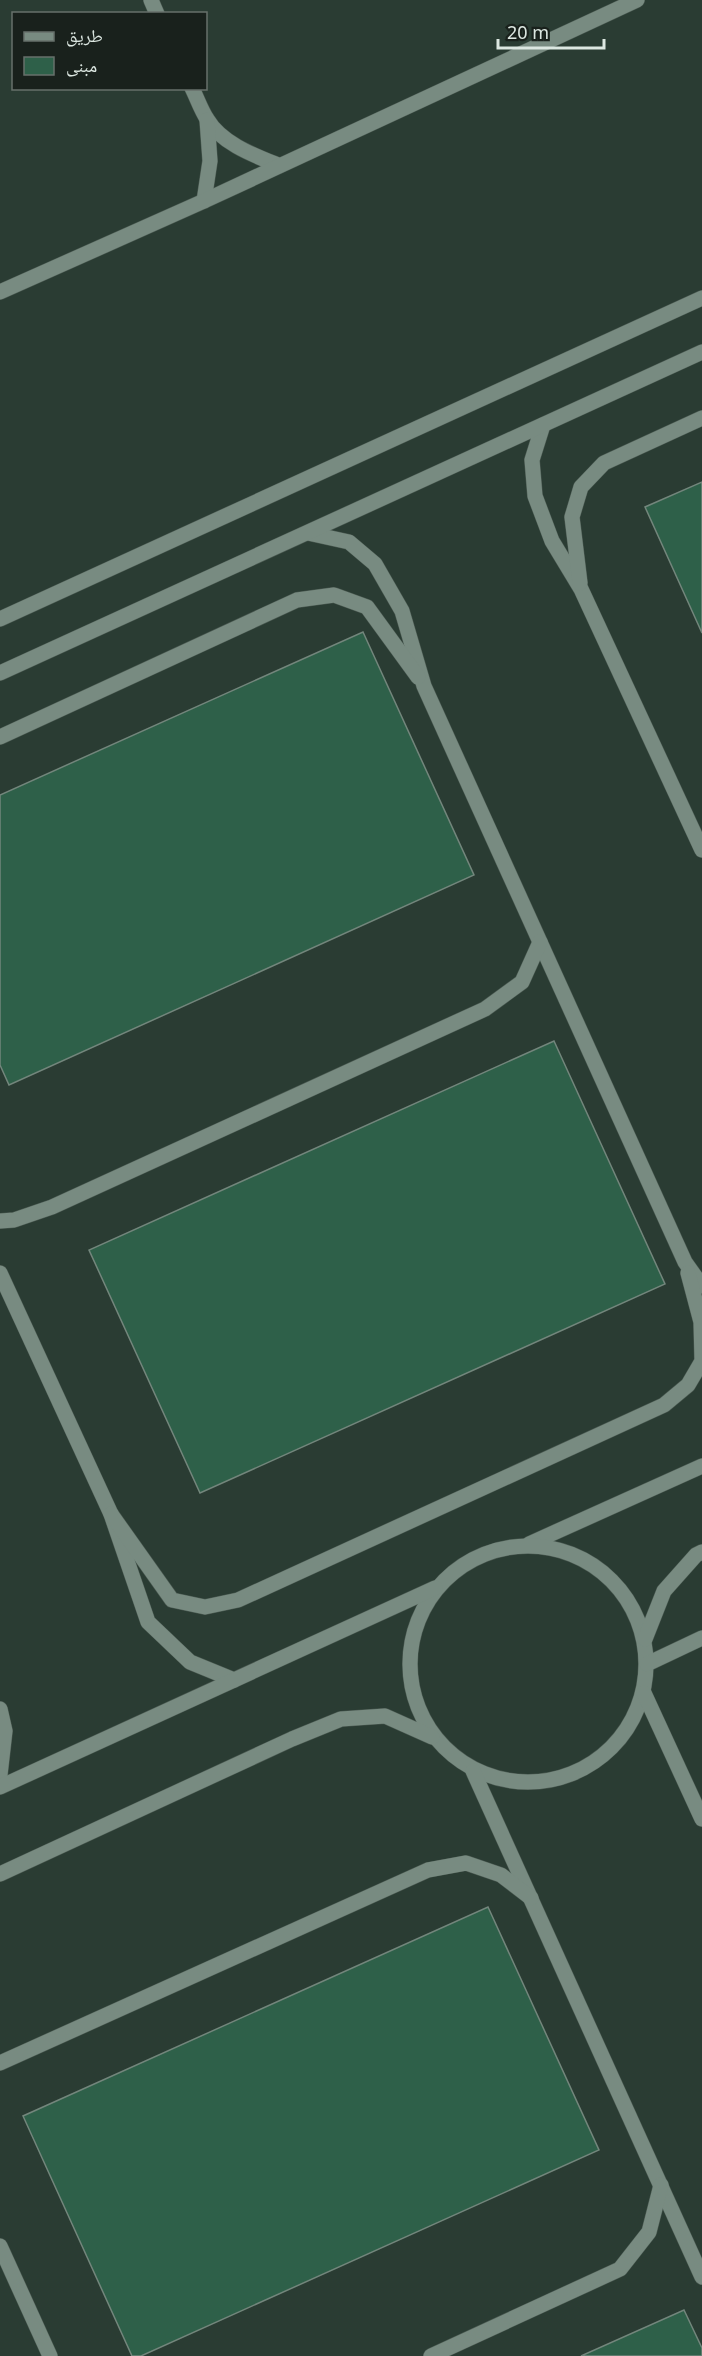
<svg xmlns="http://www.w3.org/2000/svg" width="702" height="2356" font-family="'Noto Sans','Noto Naskh Arabic',sans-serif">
	<rect width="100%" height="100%" fill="#2a3c33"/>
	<g fill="#2e6049" stroke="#73867c" stroke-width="1.5">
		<polygon points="702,482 702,633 645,507"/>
		<polygon points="363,632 474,875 9,1085 0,1065 0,795"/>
		<polygon points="554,1041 665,1284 200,1493 89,1250"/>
		<polygon points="488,1907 599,2150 141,2356 132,2356 23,2116"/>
		<polygon points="684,2310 702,2348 702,2356 581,2356"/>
	</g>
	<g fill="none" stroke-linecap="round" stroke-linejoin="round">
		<g stroke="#4b5a52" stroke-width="16">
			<g id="lane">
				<polyline points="543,425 532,460 535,496 552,541 581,589 702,850"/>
				<polyline points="308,533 349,542 375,564 402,611 424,686 685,1262 702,1286"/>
				<polyline points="580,583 572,517 581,487 604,463 702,418"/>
				<polyline points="0,619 702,298"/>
				<polyline points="0,673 702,352"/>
				<polyline points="0,737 297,600 334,595 367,607 418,677"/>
				<polyline points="0,1221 14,1220 52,1207 485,1009 522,982 540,942"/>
				<polyline points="0,1273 111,1514 148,1622 190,1662 234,1680"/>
				<polyline points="111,1514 172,1600 205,1607 238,1600 664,1405 688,1385 702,1361 701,1322 688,1273"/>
				<polyline points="529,1544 702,1466"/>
				<circle cx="528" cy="1664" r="118"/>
				<polyline points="645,1639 664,1591 696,1555 702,1552"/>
				<polyline points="647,1664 702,1638"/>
				<polyline points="644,1693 702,1819"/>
				<polyline points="0,1709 5,1731 0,1775"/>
				<polyline points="473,1771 702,2277"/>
				<polyline points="0,1787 435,1588"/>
				<polyline points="0,1874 292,1739 341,1719 385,1716 432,1737"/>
				<polyline points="0,2063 428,1870 466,1863 501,1875 531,1898"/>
				<polyline points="0,2246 50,2356"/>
				<polyline points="431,2356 620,2269 649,2232 661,2185"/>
			</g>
		</g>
		<g stroke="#4b5a52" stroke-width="16">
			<g id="street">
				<polyline points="151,0 157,14"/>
				<path d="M192 88C197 98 201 110 207 119 221 143 253 155 278 165"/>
				<polyline points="204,201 210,161 207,120"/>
				<polyline points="0,292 204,201 637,0"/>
			</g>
		</g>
		<use href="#lane" stroke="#788b81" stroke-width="15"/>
		<use href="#street" stroke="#788b81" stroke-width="15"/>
	</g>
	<rect x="12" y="12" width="195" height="78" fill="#19211c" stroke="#67706b" stroke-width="1.5"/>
	<rect x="24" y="32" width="30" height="9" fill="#788b81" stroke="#67706b" stroke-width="1.5"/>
	<text x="66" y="42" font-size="18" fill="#dce7e1">طريق</text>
	<rect x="24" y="57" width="30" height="18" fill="#2e6049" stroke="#67706b" stroke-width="1.5"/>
	<text x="66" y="72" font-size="18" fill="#dce7e1">مبنى</text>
	<path d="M498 39v9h106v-9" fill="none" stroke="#dce7e1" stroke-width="3"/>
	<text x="507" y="39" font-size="18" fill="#dce7e1" stroke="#19211c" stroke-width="4.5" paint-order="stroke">20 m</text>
</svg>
